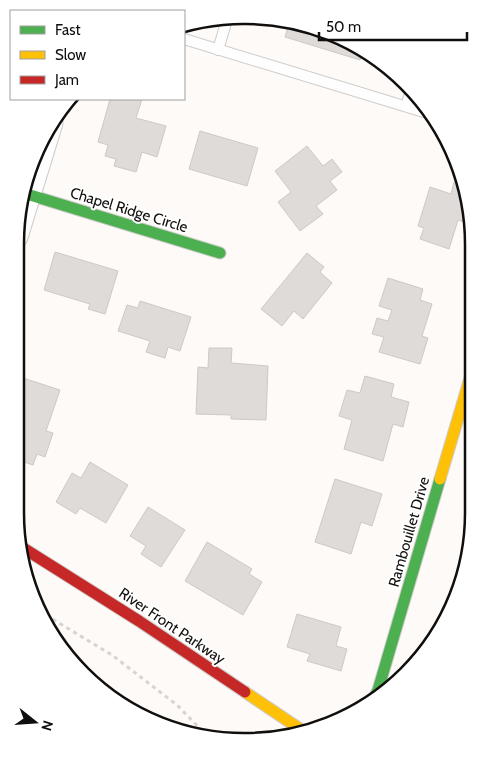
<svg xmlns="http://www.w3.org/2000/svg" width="489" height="757" font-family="Cabin,sans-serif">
	<rect width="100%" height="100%" fill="#fdfaf7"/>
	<g fill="#dedbd9" stroke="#ccc9c7">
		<polygon points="289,23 318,27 362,53 360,60 285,37"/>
		<polygon points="110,99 142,99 136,118 166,126 157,157 142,152 136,172 114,166 116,159 105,156 108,145 98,142"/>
		<polygon points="200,131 258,148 247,186 189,169"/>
		<polygon points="307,146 323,166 332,159 342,172 330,181 337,190 316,206 323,214 300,231 278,202 291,192 275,171"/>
		<polygon points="454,182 461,185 468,209 464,222 458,220 449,249 420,239 424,228 418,226 430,187 451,194"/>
		<polygon points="55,252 118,271 105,314 88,309 90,304 44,290"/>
		<polygon points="307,253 324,267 320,272 332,283 303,319 294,311 282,326 261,309"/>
		<polygon points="388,278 423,289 420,300 432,304 422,336 428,338 420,364 379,352 384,337 372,334 377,318 388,321 392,310 379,306"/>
		<polygon points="140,301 191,317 180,351 168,347 165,358 146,352 150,341 118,331 127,305 138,308"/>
		<polygon points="209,348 232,348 231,363 268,366 266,420 231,419 231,415 196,414 198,367 208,368"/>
		<polygon points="365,376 394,384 391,397 409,402 403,427 393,424 383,461 344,449 352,420 339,416 347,390 360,393"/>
		<polygon points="20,377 60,390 46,431 53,433 45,457 37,454 33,465 15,459 16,391"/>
		<polygon points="90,462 128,485 106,523 80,508 76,514 56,502 72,473 81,478"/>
		<polygon points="335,479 382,494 372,526 361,522 351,554 315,542"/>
		<polygon points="148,507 185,530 161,567 141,554 146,546 130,536"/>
		<polygon points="207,542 252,569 249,574 262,582 243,615 185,581"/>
		<polygon points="297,614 341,627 336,646 347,649 341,671 307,661 310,654 287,647"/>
	</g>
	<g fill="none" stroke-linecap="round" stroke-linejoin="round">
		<g stroke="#ceccca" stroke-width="12">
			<g id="lane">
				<polyline points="184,39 427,113"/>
				<polyline points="218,50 228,16"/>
				<polyline points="406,106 411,91"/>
			</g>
		</g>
		<g stroke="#ceccca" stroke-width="23">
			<polyline id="street" points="17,237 52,123"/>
		</g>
		<g stroke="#ceccca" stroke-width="13">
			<g id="fast">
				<polyline points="30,195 220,253"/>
				<polyline points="372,703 378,690 440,479"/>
			</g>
		</g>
		<g stroke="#ceccca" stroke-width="13">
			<g id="slow">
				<polyline points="440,479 473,368"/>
				<polyline points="245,692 306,733"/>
			</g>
		</g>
		<g stroke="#ceccca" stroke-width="13">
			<polyline id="jam" points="20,546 139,621 245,692"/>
		</g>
		<polyline stroke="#d6d5d4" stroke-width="3" stroke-dasharray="4 4" stroke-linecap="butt" points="39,611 112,655 177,705 208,737"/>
		<use href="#lane" stroke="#fffefe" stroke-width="10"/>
		<use href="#street" stroke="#fffefe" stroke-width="21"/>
		<use href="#fast" stroke="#4caf50" stroke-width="11"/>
		<use href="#slow" stroke="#ffc107" stroke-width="11"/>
		<use href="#jam" stroke="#c62828" stroke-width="11"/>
	</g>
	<g text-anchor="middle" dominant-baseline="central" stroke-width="4" stroke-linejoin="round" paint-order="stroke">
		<g font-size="15" fill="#100f0d" stroke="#fff">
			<text transform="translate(129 210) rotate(17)">Chapel Ridge Circle</text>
			<text transform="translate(409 532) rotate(-74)">Rambouillet Drive</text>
			<text transform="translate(172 626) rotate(34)">River Front Parkway</text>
		</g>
	</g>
	<path d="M0 0H489V757H0ZM244 24H245A220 220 0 0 1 465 244V513A220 220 0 0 1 245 733H244A220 220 0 0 1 24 513V244A220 220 0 0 1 244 24Z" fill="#fff" fill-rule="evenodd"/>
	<path fill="none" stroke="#100f0d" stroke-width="2.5" d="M244 24H245A220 220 0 0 1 465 244V513A220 220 0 0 1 245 733H244A220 220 0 0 1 24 513V244A220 220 0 0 1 244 24Z"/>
	<rect x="10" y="10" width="175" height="90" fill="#ffffff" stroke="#9f9f9e"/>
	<rect x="20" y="26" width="25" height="8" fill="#4caf50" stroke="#9f9f9e"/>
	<text x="55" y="35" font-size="15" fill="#100f0d">Fast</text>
	<rect x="20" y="51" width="25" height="8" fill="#ffc107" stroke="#9f9f9e"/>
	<text x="55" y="60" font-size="15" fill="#100f0d">Slow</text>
	<rect x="20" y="76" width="25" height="8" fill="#c62828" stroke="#9f9f9e"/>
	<text x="55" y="85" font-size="15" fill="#100f0d">Jam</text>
	<g transform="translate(35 722) rotate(107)" stroke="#ffffff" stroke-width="4" paint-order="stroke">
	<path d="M0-4L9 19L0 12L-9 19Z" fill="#100f0d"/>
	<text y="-8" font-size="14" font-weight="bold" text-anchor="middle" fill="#100f0d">N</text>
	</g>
	<path d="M319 32v8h148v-8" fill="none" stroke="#100f0d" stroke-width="2.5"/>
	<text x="326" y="32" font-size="15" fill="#100f0d" stroke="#ffffff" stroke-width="4" paint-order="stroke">50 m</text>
</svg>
